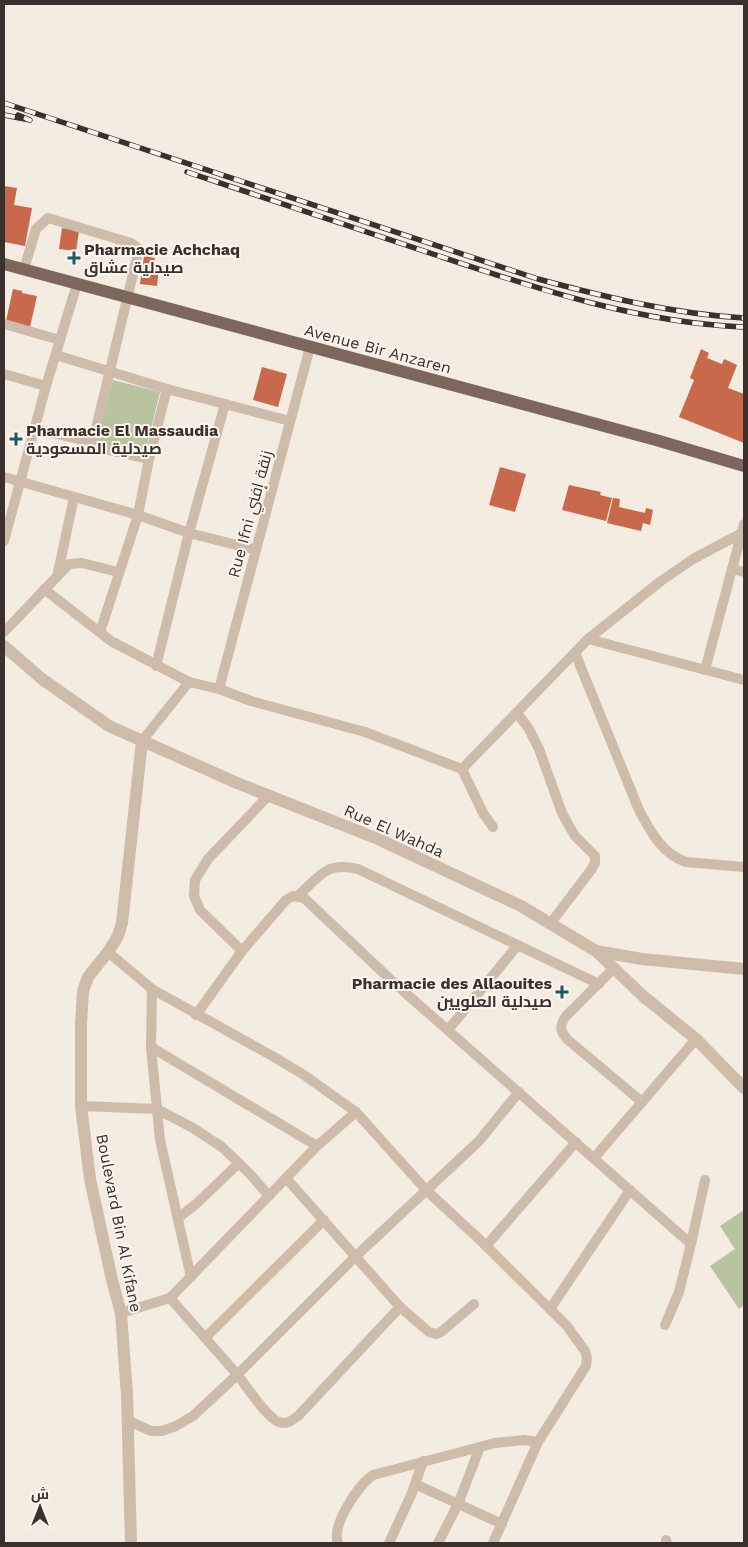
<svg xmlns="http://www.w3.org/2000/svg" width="748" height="1547" font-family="'Work Sans',Cairo,sans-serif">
	<rect width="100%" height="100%" fill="#f4ebe1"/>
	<g fill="#b8c4a0">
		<polygon points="113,380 160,392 145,453 102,445 99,440 98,435"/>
		<polygon points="744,1210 744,1305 739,1309 710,1266 735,1249 720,1226"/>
	</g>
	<g fill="#c8694b">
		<polygon points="4,186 17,188 14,205 32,208 25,246 4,242"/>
		<polygon points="62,228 79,231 76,251 59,249"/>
		<polygon points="144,256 155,258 154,265 159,266 157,286 140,284"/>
		<polygon points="13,289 22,291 22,293 37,296 30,327 6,321"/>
		<polygon points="701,349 709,353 707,358 722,364 724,359 737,365 728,388 744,394 744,443 679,417 694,380 690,378"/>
		<polygon points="262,367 287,374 278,407 253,400"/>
		<polygon points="500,467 526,474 515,512 489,505"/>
		<polygon points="569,485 601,492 600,495 612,498 606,521 562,510"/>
		<polygon points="613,498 620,499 619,507 645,513 646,508 653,510 650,525 643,523 641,531 607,523"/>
	</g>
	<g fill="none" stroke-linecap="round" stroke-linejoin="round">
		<g stroke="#cdbbac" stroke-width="10">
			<polyline points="24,269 36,229 48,218 131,243 139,249 94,437 95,443 100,448 149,459"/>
			<polyline points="4,324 60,340"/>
			<polyline points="56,355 167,389 290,421"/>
			<polyline points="4,374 46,386"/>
			<polyline points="35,429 95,443"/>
			<polyline points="4,477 138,515 189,533 256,550"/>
			<polyline points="4,541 46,386 77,284"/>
			<polyline points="732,569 744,572"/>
			<polyline points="57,577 74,497"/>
			<polyline points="44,589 111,641 189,682 219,689 251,701 365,732 462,769 483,813 493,827"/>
			<polyline points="4,632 69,564 82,563 118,572"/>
			<polyline points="100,632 138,515 149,459 167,389"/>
			<polyline points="588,639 744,680"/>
			<path d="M575 653 639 810C651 832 662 854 686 862L744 867"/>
			<polyline points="156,666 189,533 225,404"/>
			<polyline points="705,670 744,524"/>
			<polyline points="219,689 310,347"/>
			<polyline points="517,713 529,729 539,749 562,813 568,824 575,836 595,856 595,863 591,870 550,924"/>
			<polyline points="142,741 189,682"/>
			<polyline points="462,769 588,639 661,581 693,559 742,533"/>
			<path d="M298 896C320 876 326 861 358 869L599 984"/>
			<polyline points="242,951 200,910 194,896 195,880 208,859 269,795"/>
			<polyline points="108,952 152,989 274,1057 304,1075 356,1112 426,1190 479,1239 567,1326 585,1351 587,1358 586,1366 538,1442 493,1543"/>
			<path d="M614 968 566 1016C559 1026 560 1032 568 1040L642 1102"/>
			<polyline points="152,989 151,1047 160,1140 191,1277"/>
			<polyline points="196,1015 242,951 286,900 293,896 304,898 393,982 691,1244"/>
			<polyline points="448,1030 518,945"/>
			<polyline points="151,1047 317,1146"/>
			<polyline points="81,1106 157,1109 193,1128 222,1147 250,1174 269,1196"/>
			<polyline points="594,1158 696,1039"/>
			<polyline points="286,1178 400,1307 429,1332 436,1334 441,1332 474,1304"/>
			<polyline points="178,1218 196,1204 239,1163"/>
			<polyline points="486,1246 576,1142"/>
			<path d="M170 1298C192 1323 214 1348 236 1373 246 1385 266 1417 279 1422 287 1425 293 1420 299 1415L400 1307"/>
			<polyline points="550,1309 630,1190"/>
			<polyline points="121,1313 170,1298 317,1146 356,1112"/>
			<polyline points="665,1325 679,1292 691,1244 705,1180"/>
			<polyline points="205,1338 324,1220"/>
			<polyline points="127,1420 151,1431 162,1431 176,1426 193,1416 237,1375 356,1256 479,1141 519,1092"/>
			<polyline points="415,1484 502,1524"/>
			<polyline points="666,1540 667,1543"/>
			<path d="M338 1543C331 1526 358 1485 373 1475L495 1443 524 1440 538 1442"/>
			<polyline points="389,1543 412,1493 423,1461"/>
			<polyline points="438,1543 458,1504 480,1447"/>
		</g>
		<g stroke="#cdbbac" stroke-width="12">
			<polyline points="4,646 42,679 109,726 237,783 378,839 521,906 596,951 643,996 696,1039 744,1088"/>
			<polyline points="596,951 642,959 744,969"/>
			<polyline points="131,1543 127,1395 121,1313 112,1280 90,1179 81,1106 81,1024 83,991 88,977 108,952 118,936 122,923 142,741"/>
		</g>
		<polyline stroke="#7d675c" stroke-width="12" points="4,264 656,440 744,466"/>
		<g stroke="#3b302b" stroke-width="5.5">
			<g id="rail">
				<path d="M4 103 538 279C605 297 674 314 744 318"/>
				<polyline points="4,115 30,120 18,115"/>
				<path d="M187 172C271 200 355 228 439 256 538 289 639 323 744 327"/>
			</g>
		</g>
		<use href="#rail" stroke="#fbf5ee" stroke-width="4" stroke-dasharray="11" stroke-linecap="butt"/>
	</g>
	<g fill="#1f5a5e" stroke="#fbf5ee" stroke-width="2">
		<path d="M71.5 250.5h5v5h5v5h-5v5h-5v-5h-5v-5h5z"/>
		<path d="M13.5 431.5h5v5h5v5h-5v5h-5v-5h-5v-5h5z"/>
		<path d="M559.5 984.5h5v5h5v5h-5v5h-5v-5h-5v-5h5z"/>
	</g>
	<g text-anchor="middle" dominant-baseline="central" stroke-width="4" stroke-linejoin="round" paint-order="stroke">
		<g font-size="16" font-weight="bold" fill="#3b302b" stroke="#fbf5ee" text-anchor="start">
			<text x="84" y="249">Pharmacie Achchaq<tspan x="84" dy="18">صيدلية عشاق</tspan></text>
			<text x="26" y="430">Pharmacie El Massaudia<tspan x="26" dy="18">صيدلية المسعودية</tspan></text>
			<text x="552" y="983" text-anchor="end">Pharmacie des Allaouites<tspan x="552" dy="18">صيدلية العلويين</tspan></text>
		</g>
		<g font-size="16" fill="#3b302b" stroke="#fbf5ee">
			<text transform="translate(378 349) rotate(15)">Avenue Bir Anzaren</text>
			<text transform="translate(250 514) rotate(-75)">Rue Ifni زنقة إفني</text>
			<text transform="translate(394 831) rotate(24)">Rue El Wahda</text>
			<text transform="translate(119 1223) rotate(79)">Boulevard Bin Al Kifane</text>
		</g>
	</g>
	<rect width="748" height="1547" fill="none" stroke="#3b302b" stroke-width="10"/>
	<g transform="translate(40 1507)" stroke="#fbf5ee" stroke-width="4" paint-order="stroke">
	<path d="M0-4L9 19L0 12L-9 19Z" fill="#3b302b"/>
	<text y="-8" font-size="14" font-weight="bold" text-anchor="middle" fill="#3b302b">ش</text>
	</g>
</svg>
